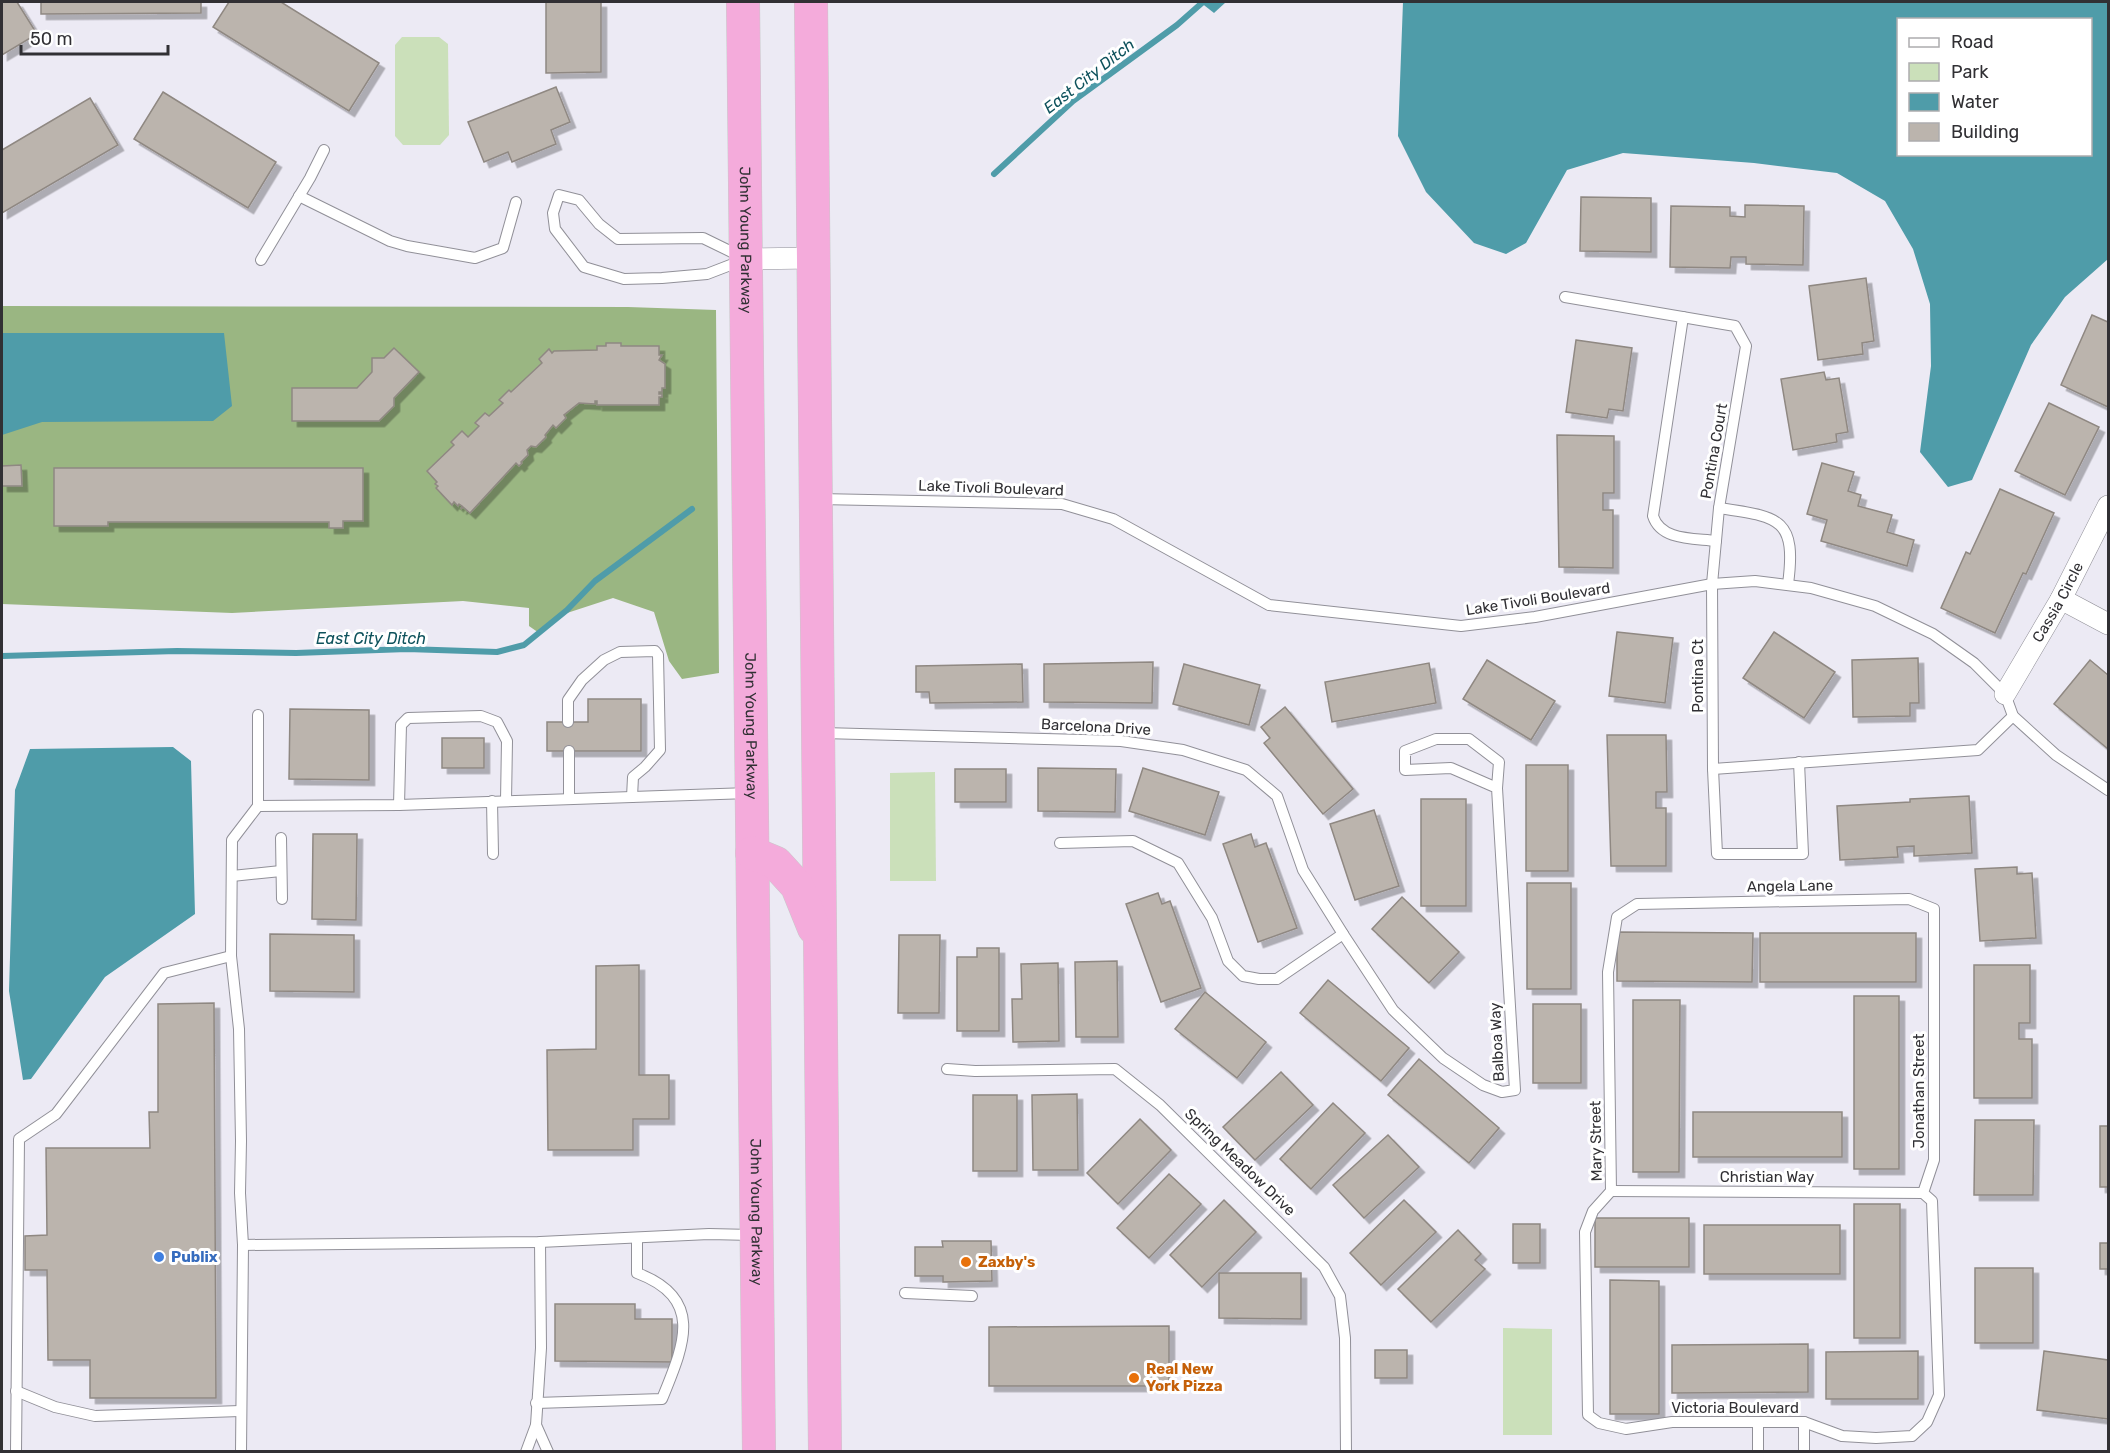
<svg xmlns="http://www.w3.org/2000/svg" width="2110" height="1453" font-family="Rubik,sans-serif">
	<defs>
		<filter id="shadow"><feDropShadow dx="5.5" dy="5.5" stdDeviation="0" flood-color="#0004"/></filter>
	</defs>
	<rect width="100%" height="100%" fill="#eceaf4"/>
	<g fill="#cbe0ba">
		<polygon points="439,37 448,44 449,135 440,145 403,145 395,136 395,45 402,37"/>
		<polygon points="935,772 936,881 890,881 890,773"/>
		<polygon points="1503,1328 1552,1329 1552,1435 1503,1435"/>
	</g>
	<polygon fill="#9ab682" points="2,306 628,307 716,310 719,673 682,679 669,661 654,612 613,598 564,614 539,633 529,626 529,608 463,601 232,613 2,604"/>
	<g fill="#4f9ca9" fill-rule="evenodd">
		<polygon points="1200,2 1226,2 1214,13"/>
		<path d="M1403 2H2108V259L2065 297 2031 345 1972 480 1948 487 1920 452 1931 366 1930 304 1913 249 1885 201 1837 173 1754 163 1623 153 1567 170 1526 243 1506 254 1474 243 1426 192 1398 136ZM1898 20H2090V154H1898Z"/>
		<polygon points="2,333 224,333 232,406 213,421 42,422 2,435"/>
		<polygon points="173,747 191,761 195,914 105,977 31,1079 23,1080 9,991 15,790 30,749"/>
	</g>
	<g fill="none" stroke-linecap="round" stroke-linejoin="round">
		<g stroke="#4f9ca9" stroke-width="6">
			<polyline points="994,174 1073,101 1177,25 1203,2"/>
			<polyline points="2,656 177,651 296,653 407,649 497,652 524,645 567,610 595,581 692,509"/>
		</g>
	</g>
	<g fill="#bbb4ad" stroke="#8f8882" stroke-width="1.5" filter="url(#shadow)">
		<polygon points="2,2 17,2 37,34 2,55"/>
		<polygon points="41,2 201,2 201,13 41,14"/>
		<polygon points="229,2 281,2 379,63 349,111 213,27"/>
		<polygon points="546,2 601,2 601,72 546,73"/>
		<polygon points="556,87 570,122 551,130 556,144 512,162 508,152 484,162 468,122"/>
		<polygon points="163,92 276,162 248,208 134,139"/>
		<polygon points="90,98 118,145 2,213 2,150"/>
		<polygon points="1581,197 1651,198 1651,252 1580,251"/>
		<polygon points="1745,205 1804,206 1803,265 1746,264 1746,257 1731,257 1730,268 1670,267 1671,206 1730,207 1730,216 1745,217"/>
		<polygon points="1866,278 1874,341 1862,343 1863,354 1818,360 1809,286"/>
		<polygon points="2092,315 2108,322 2108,407 2061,385"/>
		<polygon points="1576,340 1632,348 1623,411 1609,409 1607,418 1566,412"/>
		<polygon points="606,343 621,343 621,346 659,346 659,355 662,355 659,360 665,364 665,388 662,388 662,392 659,392 659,394 662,394 662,397 659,397 659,405 597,405 597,401 595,401 595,404 579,403 564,415 566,418 556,428 553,425 545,435 546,437 536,447 531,446 527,450 528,455 521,462 522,463 519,466 516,463 470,513 463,507 461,509 462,506 459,504 458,506 454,502 452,505 436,488 438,486 435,484 437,482 427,471 454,445 451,442 462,431 468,437 479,426 475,423 485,413 489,416 503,403 499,400 509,390 511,392 542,363 539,359 549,349 552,353 554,351 597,350 597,346 606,346"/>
		<polygon points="394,348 419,372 394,398 394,406 379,421 292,421 292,388 357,388 372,372 372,358 384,358"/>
		<polygon points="1824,372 1826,380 1839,378 1848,432 1836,434 1837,442 1793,450 1781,379"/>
		<polygon points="2049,403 2099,427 2065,495 2015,471"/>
		<polygon points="1557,435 1614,436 1614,493 1603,493 1603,510 1613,510 1613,568 1559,567"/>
		<polygon points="1822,463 1854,472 1848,491 1861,495 1858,506 1892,515 1887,532 1914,540 1907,566 1821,541 1827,520 1807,514"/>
		<polygon points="21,465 22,486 2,486 2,466"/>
		<polygon points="54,468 363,468 363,521 343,521 343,528 329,528 329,522 108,522 108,526 54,526"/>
		<polygon points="2000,489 2054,513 2026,574 2023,573 1995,633 1941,608 1966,552 1970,554"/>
		<polygon points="1617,632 1673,638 1665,703 1609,696"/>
		<polygon points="1774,632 1835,672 1804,718 1743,678"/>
		<polygon points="1918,658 1919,703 1910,703 1910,716 1853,717 1852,660"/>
		<polygon points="1487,660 1555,701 1531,740 1463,699"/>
		<polygon points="2090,660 2108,675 2108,749 2054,704"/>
		<polygon points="1153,662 1152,703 1044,702 1044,664"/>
		<polygon points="1429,663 1436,703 1332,722 1325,682"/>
		<polygon points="1022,664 1023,702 930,703 929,692 916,692 916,666"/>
		<polygon points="1184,664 1260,685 1249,725 1173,704"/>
		<polygon points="588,699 641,699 641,751 547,751 547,722 588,722"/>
		<polygon points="1285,707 1353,789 1323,814 1264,743 1270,738 1261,727"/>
		<polygon points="290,709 369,710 369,780 289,779"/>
		<polygon points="1607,735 1666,735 1667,792 1656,792 1656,808 1666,808 1666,866 1611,866"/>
		<rect x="442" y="738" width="42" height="30"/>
		<rect x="1526" y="765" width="42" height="106"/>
		<polygon points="1038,768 1116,769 1115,812 1038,811"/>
		<polygon points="1143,768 1219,792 1205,835 1129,811"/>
		<rect x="955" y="769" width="51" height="33"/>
		<polygon points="1969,796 1972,853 1914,856 1914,846 1897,847 1898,857 1840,860 1837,806 1910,802 1910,799"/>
		<rect x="1421" y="799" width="45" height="107"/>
		<polygon points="1374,810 1399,886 1355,900 1330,824"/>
		<polygon points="313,834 357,834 356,920 312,919"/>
		<polygon points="1251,834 1255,847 1266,843 1297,928 1258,942 1223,844"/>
		<polygon points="2017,867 2017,874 2032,873 2036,938 1980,941 1975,869"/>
		<rect x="1527" y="883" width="44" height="106"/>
		<polygon points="1158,893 1162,904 1170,901 1201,988 1161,1002 1126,904"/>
		<polygon points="1402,897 1459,952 1429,983 1372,929"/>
		<polygon points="1617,932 1753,933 1752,982 1617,981"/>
		<rect x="1760" y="933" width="156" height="49"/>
		<polygon points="270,934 354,935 354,992 270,991"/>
		<polygon points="899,935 940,935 939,1013 898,1013"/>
		<polygon points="977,948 999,948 999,1031 957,1031 957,957 977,957"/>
		<polygon points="1117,961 1118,1037 1076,1037 1075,962"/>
		<polygon points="1058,963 1059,1041 1013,1042 1012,999 1022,999 1021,964"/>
		<polygon points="639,965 639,1075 669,1075 669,1119 633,1119 633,1150 548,1150 547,1050 596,1049 596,966"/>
		<polygon points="1974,965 2030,965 2030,1023 2019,1023 2019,1039 2032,1039 2032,1098 1974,1098"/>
		<polygon points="1328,980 1409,1048 1381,1081 1300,1013"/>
		<polygon points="1205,992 1266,1042 1237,1078 1175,1029"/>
		<rect x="1854" y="996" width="45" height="173"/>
		<polygon points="1633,1000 1680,1000 1679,1172 1633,1172"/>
		<polygon points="214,1003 216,1398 90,1398 90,1360 48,1360 47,1270 25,1270 25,1236 47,1235 46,1148 150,1148 149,1112 158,1112 158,1004"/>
		<rect x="1533" y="1004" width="48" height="79"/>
		<polygon points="1419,1059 1499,1128 1469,1163 1388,1095"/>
		<polygon points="1281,1072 1313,1105 1255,1160 1223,1127"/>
		<polygon points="1077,1094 1078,1170 1033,1170 1032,1095"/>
		<rect x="973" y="1095" width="44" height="76"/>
		<polygon points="1333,1103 1365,1133 1311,1189 1280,1159"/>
		<rect x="1693" y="1112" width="149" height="45"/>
		<polygon points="1140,1119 1171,1150 1118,1204 1087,1173"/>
		<polygon points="1975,1120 2034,1120 2033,1195 1974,1195"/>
		<rect x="2100" y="1126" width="8" height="61"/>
		<polygon points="1388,1135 1419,1167 1364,1218 1333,1185"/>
		<polygon points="1169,1174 1201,1204 1149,1258 1117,1228"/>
		<polygon points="1224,1200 1256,1232 1202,1287 1170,1255"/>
		<polygon points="1404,1200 1436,1232 1381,1285 1350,1253"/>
		<rect x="1854" y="1204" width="46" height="134"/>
		<rect x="1595" y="1218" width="94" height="49"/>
		<rect x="1513" y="1224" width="27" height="39"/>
		<rect x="1704" y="1225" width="136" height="49"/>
		<polygon points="1458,1230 1481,1254 1475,1260 1485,1269 1431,1322 1398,1289"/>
		<polygon points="942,1241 991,1241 992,1281 943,1282 943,1276 915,1276 915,1247 943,1247"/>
		<rect x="2100" y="1243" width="8" height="26"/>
		<rect x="1975" y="1268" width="58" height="75"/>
		<polygon points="1219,1273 1301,1273 1301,1319 1219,1318"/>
		<polygon points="1610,1280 1659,1281 1659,1414 1610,1414"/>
		<polygon points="555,1304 635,1304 635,1319 672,1319 672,1362 555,1361"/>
		<polygon points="1169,1326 1169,1386 989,1386 989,1327"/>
		<polygon points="1808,1344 1808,1392 1672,1393 1672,1345"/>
		<rect x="1375" y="1350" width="32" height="28"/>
		<polygon points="1918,1351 1918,1399 1826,1399 1826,1352"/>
		<polygon points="2044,1351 2108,1360 2108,1419 2037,1410"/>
	</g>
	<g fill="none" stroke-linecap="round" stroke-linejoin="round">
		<g stroke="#919098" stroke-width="12">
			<g id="service">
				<polygon points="559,195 579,200 599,224 618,239 703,238 746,259 707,274 662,278 624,279 584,267 555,229 553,213"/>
				<polyline points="299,196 390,241 407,246 475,258 503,248 516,202"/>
				<polyline points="261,260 310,178 324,150"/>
				<polyline points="1565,297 1735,326 1746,346 1719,508 1712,584 1713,769 1717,854 1803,854 1799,762"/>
				<path d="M1683 317 1653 516C1661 541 1694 538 1716 541"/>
				<polyline points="819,499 1062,504 1113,519 1269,605 1461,626 1535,617 1712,584 1755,581 1811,588 1875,606 1933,634 1974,663 2005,694 2013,716 2056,755 2108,790"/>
				<path d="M1719 508C1778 517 1797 517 1788 584"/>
				<polyline points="258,715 258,806"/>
				<polyline points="568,722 568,700 582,680 604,660 620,652 655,651 658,655 660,750 645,767 633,777 632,797"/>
				<polyline points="823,733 1121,741 1183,750 1246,770 1277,796 1303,870 1343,934 1393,1010 1443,1058 1483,1085 1502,1092 1515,1090 1497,788 1499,762 1469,739 1436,739 1405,751 1405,770 1451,768 1497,788"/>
				<polyline points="569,751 569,799"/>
				<polyline points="1713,769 1978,750 2013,716"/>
				<polyline points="492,801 493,854"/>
				<polyline points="399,805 401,725 408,718 481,716 497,722 507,741 506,801"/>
				<polyline points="281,838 282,899"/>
				<polyline points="1060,843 1133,841 1178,863 1212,918 1228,961 1243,976 1259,979 1277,979 1343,934"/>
				<polyline points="232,876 281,871"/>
				<polygon points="1909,899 1934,909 1934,1160 1923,1193 1932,1201 1939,1395 1927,1422 1912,1436 1876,1438 1842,1436 1804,1422 1672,1422 1626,1429 1599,1423 1588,1415 1585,1232 1593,1211 1611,1191 1608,972 1617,917 1637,904"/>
				<polyline points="947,1069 975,1071 1115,1069 1160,1105 1324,1267 1340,1296 1345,1338 1346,1452"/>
				<polyline points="1611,1191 1923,1193"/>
				<polyline points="243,1245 540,1242 709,1234 752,1235"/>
				<polyline points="905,1293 972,1296"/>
				<polyline points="16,1391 55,1407 95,1416 240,1411"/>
				<path d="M536 1403 662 1399C683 1347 706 1299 637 1273V1239"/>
				<polyline points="536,1425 548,1452"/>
				<polyline points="16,1452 19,1139 56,1114 164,973 231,956"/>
				<polyline points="241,1452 243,1245 240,1193 241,1141 239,1029 231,956 232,840 258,806 399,805 749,793"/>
				<polyline points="526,1452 536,1425 541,1348 540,1242"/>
				<polyline points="1758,1452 1758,1423"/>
				<polyline points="1804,1452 1804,1422"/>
			</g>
		</g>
		<g stroke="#919098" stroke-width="22">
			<g id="minor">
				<polyline points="746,259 814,258"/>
				<polyline points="2061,599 2108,624"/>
				<path id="s1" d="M2005 694 2061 599 2108 506"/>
			</g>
		</g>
		<g stroke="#c9c9ca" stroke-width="34">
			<g id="trunk">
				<path id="s2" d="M743 2 759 1452"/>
				<polyline points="811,2 825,1452"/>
				<polyline points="752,853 776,863 797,886 814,928"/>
			</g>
		</g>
		<use href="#service" stroke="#fff" stroke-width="10"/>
		<use href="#minor" stroke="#fff" stroke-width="21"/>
		<use href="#trunk" stroke="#f4abdb" stroke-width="33"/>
	</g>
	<circle fill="#3f7fe0" stroke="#fff" stroke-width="2" cx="159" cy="1257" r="6"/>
	<g fill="#e8710a" stroke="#fff" stroke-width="2">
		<circle cx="966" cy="1262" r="6"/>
		<circle cx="1134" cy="1378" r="6"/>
	</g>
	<g text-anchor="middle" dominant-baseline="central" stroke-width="6" stroke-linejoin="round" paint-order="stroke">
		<g font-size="15" fill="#313034" stroke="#fff">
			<text stroke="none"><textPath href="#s2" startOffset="238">John Young Parkway</textPath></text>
			<text transform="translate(1714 451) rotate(-80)">Pontina Court</text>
			<text transform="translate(991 488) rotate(2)">Lake Tivoli Boulevard</text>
			<text transform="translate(1538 599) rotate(-9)">Lake Tivoli Boulevard</text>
			<text stroke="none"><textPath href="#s1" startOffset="106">Cassia Circle</textPath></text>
			<text transform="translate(1698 676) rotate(-90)">Pontina Ct</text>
			<text stroke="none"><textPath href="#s2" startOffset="724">John Young Parkway</textPath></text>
			<text transform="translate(1096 727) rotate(3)">Barcelona Drive</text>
			<text transform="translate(1790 886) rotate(-1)">Angela Lane</text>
			<text transform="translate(1497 1042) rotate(-93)">Balboa Way</text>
			<text transform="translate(1919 1091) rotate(-90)">Jonathan Street</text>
			<text transform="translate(1596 1141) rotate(-91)">Mary Street</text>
			<text transform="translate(1240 1162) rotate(44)">Spring Meadow Drive</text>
			<text x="1767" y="1177">Christian Way</text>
			<text stroke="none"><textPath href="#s2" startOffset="1210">John Young Parkway</textPath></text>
			<text x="1735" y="1408">Victoria Boulevard</text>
		</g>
		<g font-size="15" font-weight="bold" fill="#366cbe" stroke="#fff" text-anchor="start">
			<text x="171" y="1257">Publix</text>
		</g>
		<g font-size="15" font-weight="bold" fill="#c56008" stroke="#fff" text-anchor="start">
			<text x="978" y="1262">Zaxby's</text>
			<text x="1146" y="1369">Real New<tspan x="1146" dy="17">York Pizza</tspan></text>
		</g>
		<g font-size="16" font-style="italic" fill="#0e525c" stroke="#fff">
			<text transform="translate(1089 76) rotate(-38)">East City Ditch</text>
			<text x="371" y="638">East City Ditch</text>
		</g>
	</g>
	<rect width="2110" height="1453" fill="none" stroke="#313034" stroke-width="6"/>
	<rect x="1897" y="18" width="195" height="138" fill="#ffffff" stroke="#adacae" stroke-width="1.5"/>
	<rect x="1909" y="38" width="30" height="9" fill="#ffffff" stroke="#adacae" stroke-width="1.5"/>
	<text x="1951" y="48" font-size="18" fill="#313034">Road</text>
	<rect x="1909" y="63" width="30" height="18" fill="#cbe0ba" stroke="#adacae" stroke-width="1.5"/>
	<text x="1951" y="78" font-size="18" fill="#313034">Park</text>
	<rect x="1909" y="93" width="30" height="18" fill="#4f9ca9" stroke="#adacae" stroke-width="1.5"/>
	<text x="1951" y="108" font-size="18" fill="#313034">Water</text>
	<rect x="1909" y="123" width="30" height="18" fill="#bbb4ad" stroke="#adacae" stroke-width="1.5"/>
	<text x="1951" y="138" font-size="18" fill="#313034">Building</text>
	<path d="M21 45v9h147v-9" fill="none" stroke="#313034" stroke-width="3"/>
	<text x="30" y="45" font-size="18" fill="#313034" stroke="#ffffff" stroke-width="4.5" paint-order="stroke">50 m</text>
</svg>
